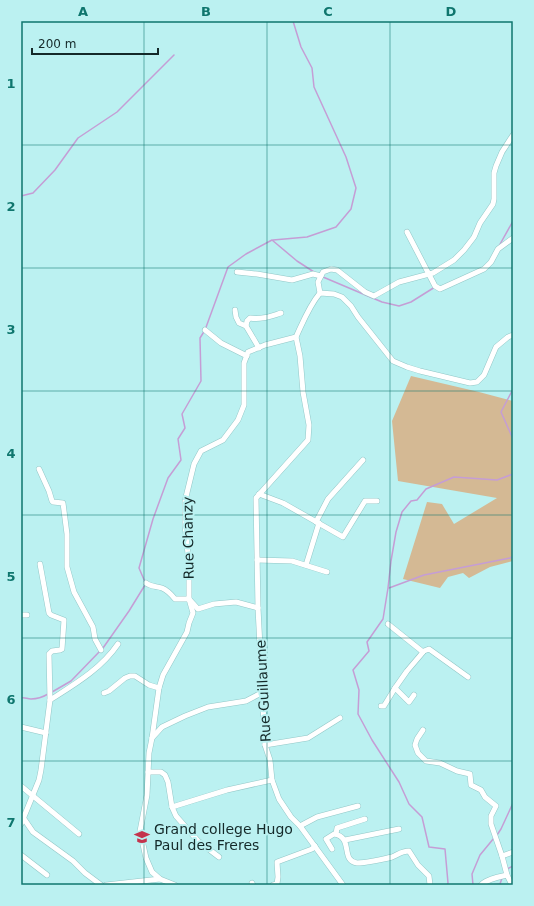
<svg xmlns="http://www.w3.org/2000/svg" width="534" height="906" font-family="'DejaVu Sans',sans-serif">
	<rect width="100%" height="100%" fill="#bbf1f1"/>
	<polygon fill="#d4b994" points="411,376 479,392 513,401 513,561 490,567 469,578 463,573 448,577 440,588 403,579 427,502 442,504 454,524 497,498 398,481 392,421"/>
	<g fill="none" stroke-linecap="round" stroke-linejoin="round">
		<g stroke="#c59dd5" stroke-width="1.5">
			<polyline points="21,196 33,193 55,170 78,138 117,112 174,55"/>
			<polyline points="273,240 307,237 336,227 351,209 356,188 346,157 314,87 312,68 301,47 293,21"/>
			<polyline points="499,246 513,221"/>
			<polyline points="323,277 382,302 399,306 411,302 435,287"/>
			<polyline points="513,389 501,412 513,439"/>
			<polyline points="145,582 139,568 153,519 168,478 181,460 178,439 185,428 182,414 201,381 200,338 205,330 228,267 246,254 272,240 297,261 314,272"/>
			<polyline points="389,588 424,575 510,558 513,556"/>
			<polyline points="103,648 129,611 145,585"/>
			<polyline points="52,692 71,681 100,651"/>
			<path d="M21 698C25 697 27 699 31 699 37 699 43 697 48 694"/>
			<polyline points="497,835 501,829 513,803"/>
			<polyline points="507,869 513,866"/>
			<polyline points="447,885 448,883 445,849 429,847 422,817 409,804 399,782 372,740 358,714 359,690 353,670 369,651 367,642 383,619 388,588 391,561 396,532 402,512 411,501 417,500 426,489 454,477 497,480 513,474"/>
			<polyline points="473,885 472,874 480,855 494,838"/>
			<polyline points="492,885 500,884 502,878"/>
		</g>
		<g stroke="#92c7c7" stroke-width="6">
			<g id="minor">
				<polyline points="407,232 435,286 440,289 484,269 491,262 498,249 513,238"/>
				<polyline points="237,272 257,274 292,280 313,274 321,276"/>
				<polyline points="320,293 318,282 323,272 331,269 337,270 365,292 374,296 399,282 433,273 454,260 464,250 474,237 480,223 493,204 494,199 494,173 496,166 502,152 513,135"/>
				<polyline points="235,310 236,317 239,323 246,326 259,348"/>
				<path d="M246 326 247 321 250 318C261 320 271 316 281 313"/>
				<polyline points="205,330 221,343 247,356"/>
				<polyline points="296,337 300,356 303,392 309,425 308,440 256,498 258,608 265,745 270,760 272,780 279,799 291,817 300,826 343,885"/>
				<polyline points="39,469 49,491 52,501 53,502 63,503 67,534 67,567 74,592 93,627 95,639 101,650"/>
				<polyline points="259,494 283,503 343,537 365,501 377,501"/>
				<polyline points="316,522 328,499 363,460"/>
				<polyline points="257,560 292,561 327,572"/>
				<polyline points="306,565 319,523"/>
				<path d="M146 583C151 587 156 586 162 588 167 590 171 594 175 599H189L198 609 214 604 236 602 258 608"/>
				<polyline points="21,615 27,615"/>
				<polyline points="388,624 423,652"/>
				<polyline points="395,688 407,671 424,651 429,649 468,677"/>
				<polyline points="104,693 109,691 125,678 130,676 135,676 149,685 159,688"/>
				<path d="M50 700C75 684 101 669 118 644"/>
				<polyline points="381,706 384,706 395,688 409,702 414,695"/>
				<polyline points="21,727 46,733"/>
				<polyline points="423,730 417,739 415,745 418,753 426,761 440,763 457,771 470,774 471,785 481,790 485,797 496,806 491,816 491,824 502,856 507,875 512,885"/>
				<polyline points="152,738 162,727 185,716 208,707 246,701 263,692"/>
				<polyline points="265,745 308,738 340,718"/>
				<polyline points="148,772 161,772 165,775 168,782 172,807 176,816 198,841 219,857"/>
				<polyline points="21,786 79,834"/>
				<polyline points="172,807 227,790 272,780"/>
				<polyline points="22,816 33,832 73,861 85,873 101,885"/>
				<polyline points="21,824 39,780 41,770 50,700 49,654 52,651 60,650 62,649 64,620 51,615 49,613 40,564"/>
				<polyline points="300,826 317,817 358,806"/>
				<polyline points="336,834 337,828 365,819"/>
				<polyline points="345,840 399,829"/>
				<path d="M332 849 326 839 334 834C354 837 340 861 357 863 365 863 385 859 392 857 399 854 402 851 409 851L418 865 429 876 430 885"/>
				<polyline points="21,855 47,875"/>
				<polyline points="502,856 513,852"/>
				<polyline points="252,883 253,885"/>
				<polyline points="106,885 160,879"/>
				<path d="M175 885 160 879 152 872 146 858 140 831 147 795 149 753 152 738 159 688 163 675 187 632 189 623 193 613 189 599V564L185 525V501L194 464 201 451 223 440 238 420 244 405V363L248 352 265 345 296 337C303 322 309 306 320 293L334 294 342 297 351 306 358 317 393 361 407 367 420 371 470 383 477 382 484 375 496 347 508 337 513 335"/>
				<polyline points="273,885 277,884 278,877 277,862 312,849 315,846"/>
				<path d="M481 885C487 879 498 877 507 875"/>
			</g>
		</g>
		<use href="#minor" stroke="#fff" stroke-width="5"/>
	</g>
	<path fill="none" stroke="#0f766e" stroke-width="1" stroke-opacity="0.55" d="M144 21V885M267 21V885M390 21V885M21 145H513M21 268H513M21 391H513M21 515H513M21 638H513M21 761H513"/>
	<defs>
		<g id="school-bare" transform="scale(1.2)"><path d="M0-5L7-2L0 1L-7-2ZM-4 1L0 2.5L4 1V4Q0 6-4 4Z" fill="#c4344d" stroke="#bbf1f1" stroke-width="2.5" paint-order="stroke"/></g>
	</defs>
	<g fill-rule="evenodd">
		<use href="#school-bare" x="142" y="837"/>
	</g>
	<g text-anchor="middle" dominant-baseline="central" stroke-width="4" stroke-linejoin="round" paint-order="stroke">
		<g font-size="14" fill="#142929" stroke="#bbf1f1">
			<text transform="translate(188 538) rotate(-91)">Rue Chanzy</text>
			<text transform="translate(263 691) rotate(-93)">Rue Guillaume</text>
		</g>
		<g font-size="14" fill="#142929" stroke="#bbf1f1" text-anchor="start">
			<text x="154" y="829">Grand college Hugo<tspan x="154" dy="16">Paul des Freres</tspan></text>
		</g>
	</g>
	<rect width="534" height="906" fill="none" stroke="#bbf1f1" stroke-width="44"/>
	<path d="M32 48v6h126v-6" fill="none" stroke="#142929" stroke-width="2"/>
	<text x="38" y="48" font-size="12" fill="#142929" stroke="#bbf1f1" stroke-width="3" paint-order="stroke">200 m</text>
	<rect x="22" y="22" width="490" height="862" fill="none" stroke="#0f766e" stroke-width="1.5"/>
	<g font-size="13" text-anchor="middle" font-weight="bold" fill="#0f766e">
		<text x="83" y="16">A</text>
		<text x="206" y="16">B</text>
		<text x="328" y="16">C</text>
		<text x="451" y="16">D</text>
		<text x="11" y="88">1</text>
		<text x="11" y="211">2</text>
		<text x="11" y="334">3</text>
		<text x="11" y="458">4</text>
		<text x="11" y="581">5</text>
		<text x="11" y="704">6</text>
		<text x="11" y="827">7</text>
	</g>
</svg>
